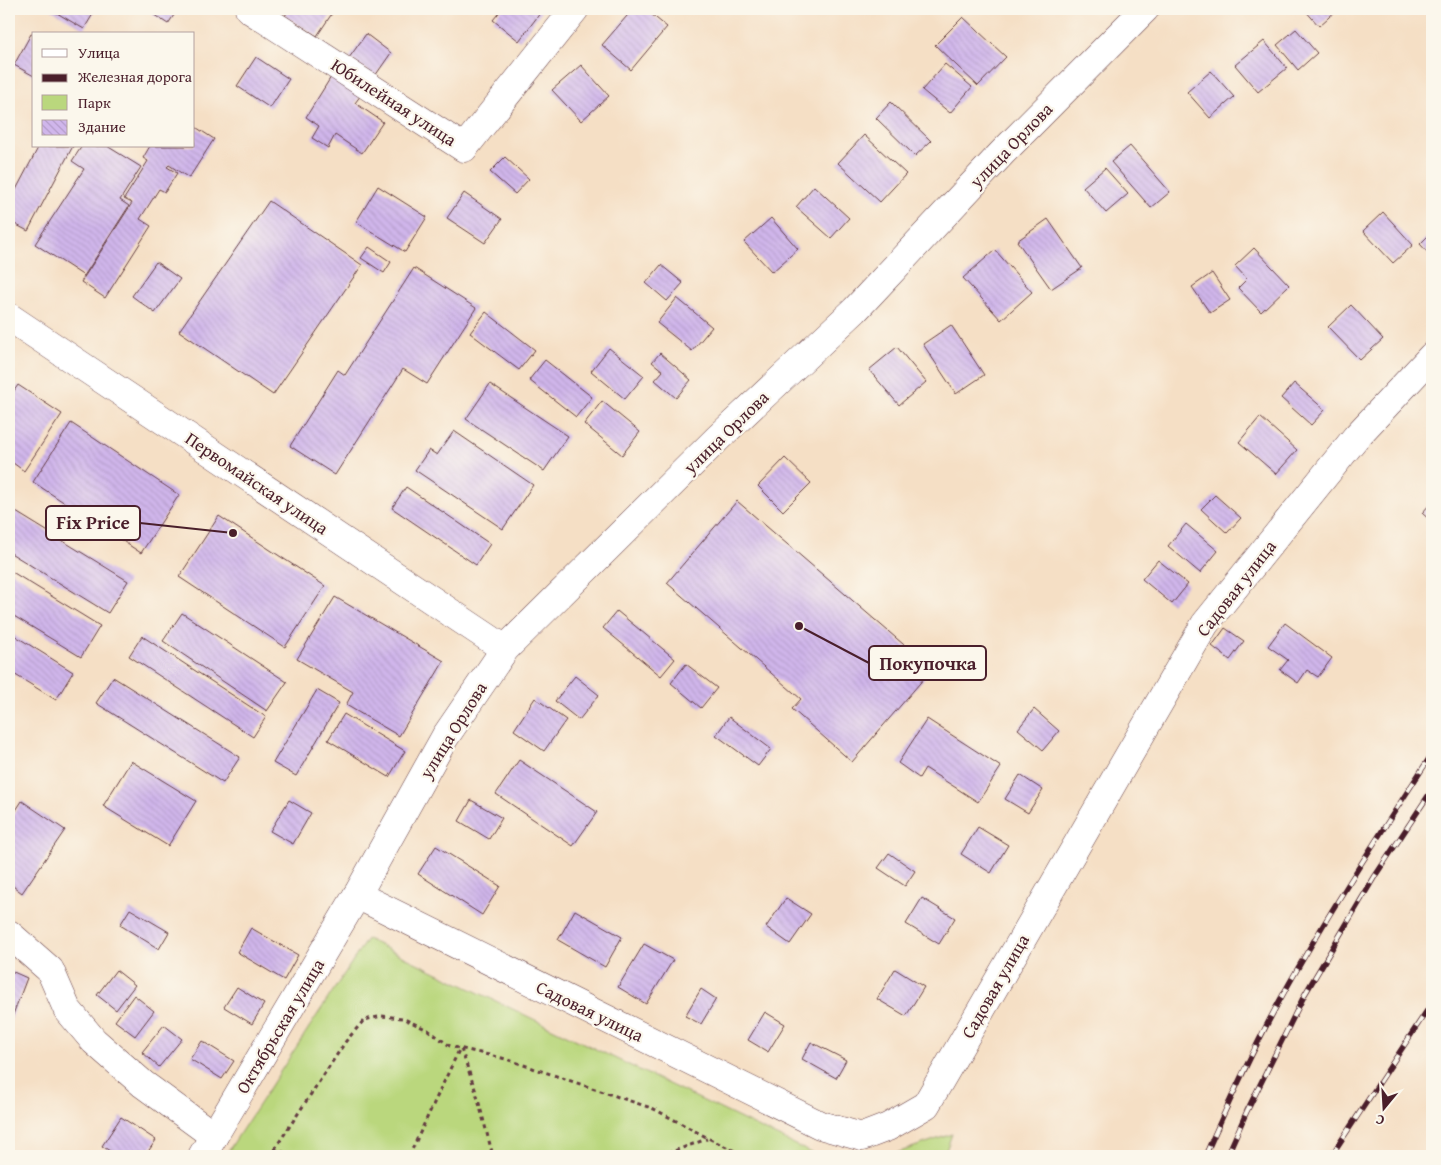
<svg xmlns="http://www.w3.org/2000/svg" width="1441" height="1165" font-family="'Gentium Book Plus',serif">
	<defs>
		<pattern id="building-back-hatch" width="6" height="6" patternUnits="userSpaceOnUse" patternTransform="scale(1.25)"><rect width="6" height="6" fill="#d0b6eb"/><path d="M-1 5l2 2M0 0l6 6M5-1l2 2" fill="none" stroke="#b49cca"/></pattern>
	</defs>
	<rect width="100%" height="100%" fill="#fbf7ec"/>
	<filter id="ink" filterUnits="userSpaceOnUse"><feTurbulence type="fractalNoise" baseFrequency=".02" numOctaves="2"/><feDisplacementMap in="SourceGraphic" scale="10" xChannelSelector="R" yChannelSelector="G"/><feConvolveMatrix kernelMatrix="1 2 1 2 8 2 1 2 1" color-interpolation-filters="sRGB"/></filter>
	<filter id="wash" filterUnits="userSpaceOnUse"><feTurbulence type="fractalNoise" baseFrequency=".0096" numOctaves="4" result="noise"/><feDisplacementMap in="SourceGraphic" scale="20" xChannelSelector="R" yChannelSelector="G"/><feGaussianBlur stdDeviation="1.12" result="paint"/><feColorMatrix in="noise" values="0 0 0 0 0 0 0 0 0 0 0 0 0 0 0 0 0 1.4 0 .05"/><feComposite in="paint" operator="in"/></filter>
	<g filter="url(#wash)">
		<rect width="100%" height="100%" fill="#f5dfc5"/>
		<g fill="#bad77d" stroke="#827b54">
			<polygon points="367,939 818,1156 225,1156"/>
			<polygon points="952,1134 944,1156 888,1156"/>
		</g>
		<g id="blocks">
			<g fill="url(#building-back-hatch)">
				<polygon points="50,9 96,9 84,29"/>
				<polygon points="145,9 178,9 168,24"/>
				<polygon points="289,9 335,9 317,36 285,16"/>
				<polygon points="502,9 537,9 541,12 519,41 493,20"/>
				<polygon points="633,9 645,9 667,27 631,70 602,45"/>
				<polygon points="1304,9 1338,9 1319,26"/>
				<polygon points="963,17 1006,57 978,86 935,45"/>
				<polygon points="1296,29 1317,53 1298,70 1277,45"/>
				<polygon points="31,34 34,35 34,76 14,65"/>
				<polygon points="366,34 391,53 375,76 349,58"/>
				<polygon points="1264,41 1287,68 1258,92 1235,65"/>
				<polygon points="256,57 289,79 270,108 237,86"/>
				<polygon points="945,64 972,87 950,113 922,90"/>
				<polygon points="581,65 609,96 581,121 552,90"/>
				<polygon points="1211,71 1234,97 1210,118 1187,92"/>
				<polygon points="331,77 361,95 355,103 383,122 362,153 335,135 328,148 312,138 319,126 306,117"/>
				<polygon points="891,102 931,141 915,156 876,118"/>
				<polygon points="194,126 214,139 189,178 169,165 167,167 177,173 165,192 159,189 140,219 151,226 105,298 81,282 132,203 124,199 148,161 143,158 150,146 194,146"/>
				<polygon points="864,135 906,174 880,202 838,163"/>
				<polygon points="39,146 73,146 28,231 9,221 9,203"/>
				<polygon points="82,146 107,146 141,167 120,200 129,206 84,276 35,244 84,169 72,161"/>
				<polygon points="1130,146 1170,192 1151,208 1111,162"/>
				<polygon points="505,157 529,179 515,194 490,172"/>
				<polygon points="1105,168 1128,194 1106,213 1083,187"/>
				<polygon points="378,186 427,217 405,252 356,222"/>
				<polygon points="814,186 849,218 831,238 796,207"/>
				<polygon points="464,193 502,219 485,243 447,218"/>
				<polygon points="269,201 362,265 273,395 179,331"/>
				<polygon points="1383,212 1413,245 1393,263 1363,231"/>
				<polygon points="771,218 798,249 772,272 744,242"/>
				<polygon points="1048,219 1082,268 1051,289 1017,241"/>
				<polygon points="1432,232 1432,257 1420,244"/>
				<polygon points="369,247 391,262 384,273 361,258"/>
				<polygon points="1254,248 1289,285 1261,312 1238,288 1247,279 1235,266"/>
				<polygon points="995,250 1032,292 1001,320 963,278"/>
				<polygon points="156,262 180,279 155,313 132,296"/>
				<polygon points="661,265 683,283 667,301 646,283"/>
				<polygon points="414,268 476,308 427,384 403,369 335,475 290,446 338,370 345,375"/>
				<polygon points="1212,273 1230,300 1210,313 1192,287"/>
				<polygon points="677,298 712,327 692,351 657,323"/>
				<polygon points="1351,305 1383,339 1360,360 1328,327"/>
				<polygon points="486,312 535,350 519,370 470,333"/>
				<polygon points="951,325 984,375 956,394 923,344"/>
				<polygon points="897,347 926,382 899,405 869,370"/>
				<polygon points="609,348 644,376 625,399 591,371"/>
				<polygon points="660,353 691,380 676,398 655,380 663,371 652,362"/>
				<polygon points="545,360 592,397 576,417 529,380"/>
				<polygon points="1294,383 1325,410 1311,425 1281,398"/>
				<polygon points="490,384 568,436 544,471 466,419"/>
				<polygon points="18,385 62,414 24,471 9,460 9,398"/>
				<polygon points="602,401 640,432 622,455 584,424"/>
				<polygon points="1260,417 1297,450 1276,474 1239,442"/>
				<polygon points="71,423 179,495 141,553 33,482"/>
				<polygon points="454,431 533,485 503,529 415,470 429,450 437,455"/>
				<polygon points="785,458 811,483 783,511 758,486"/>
				<polygon points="406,487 490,544 476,565 392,508"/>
				<polygon points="1215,495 1241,518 1227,533 1201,509"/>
				<polygon points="737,501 932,669 852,762 792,709 801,699 667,583"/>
				<polygon points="1432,502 1432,522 1422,513"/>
				<polygon points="16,512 128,581 108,613 9,552 9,524"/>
				<polygon points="219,516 325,586 285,647 179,577"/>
				<polygon points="1186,524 1218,551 1200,573 1168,546"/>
				<polygon points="1158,560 1188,584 1172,604 1142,579"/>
				<polygon points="9,570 100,626 81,657 9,613"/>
				<polygon points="335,597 444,661 399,736 346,705 353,692 297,659"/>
				<polygon points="617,611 675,659 661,676 603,628"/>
				<polygon points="182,613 287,682 267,711 163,641"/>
				<polygon points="1285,623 1332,658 1318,677 1307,670 1298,683 1280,670 1288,660 1268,646"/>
				<polygon points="1225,628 1244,641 1230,660 1212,646"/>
				<polygon points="9,632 73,672 56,700 9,671"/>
				<polygon points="142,636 266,717 253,737 129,656"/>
				<polygon points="686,664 717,688 701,708 671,683"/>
				<polygon points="575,676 599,695 579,720 555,701"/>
				<polygon points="113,677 240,757 223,783 96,703"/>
				<polygon points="317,690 339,703 296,776 273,763"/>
				<polygon points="535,698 566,720 544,751 514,730"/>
				<polygon points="1034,709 1059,731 1043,750 1018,729"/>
				<polygon points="344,714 405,751 389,777 328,740"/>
				<polygon points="729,717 771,749 758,766 716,735"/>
				<polygon points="927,719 1001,767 978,802 925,768 919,778 898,763"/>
				<polygon points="519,760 597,812 573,846 496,794"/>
				<polygon points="131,761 196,801 168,846 103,806"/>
				<polygon points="1020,775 1043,790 1028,813 1005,799"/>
				<polygon points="289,800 311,813 293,844 270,831"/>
				<polygon points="471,800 502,818 489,839 459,821"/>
				<polygon points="22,801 65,830 22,893 9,883 9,821"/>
				<polygon points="978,827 1008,845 991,873 961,854"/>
				<polygon points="436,846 500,886 482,915 418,874"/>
				<polygon points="889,853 915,871 905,886 878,868"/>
				<polygon points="786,898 811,914 790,944 766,927"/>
				<polygon points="922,898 955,918 939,944 906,924"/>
				<polygon points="130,909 169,932 159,949 120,925"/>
				<polygon points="575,910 622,937 605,967 558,940"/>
				<polygon points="251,928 298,955 284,980 237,952"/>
				<polygon points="644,944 673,960 646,1004 618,987"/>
				<polygon points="895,969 924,987 906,1016 877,999"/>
				<polygon points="9,970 27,978 9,1025"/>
				<polygon points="116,970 135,985 116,1010 97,995"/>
				<polygon points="237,987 264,1004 252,1024 224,1007"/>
				<polygon points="701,989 716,999 701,1024 685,1016"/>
				<polygon points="134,995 154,1011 135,1036 115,1021"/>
				<polygon points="765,1012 785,1024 768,1052 748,1040"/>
				<polygon points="164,1025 182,1039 159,1067 142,1052"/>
				<polygon points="202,1041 234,1061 222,1079 190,1059"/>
				<polygon points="811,1042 846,1060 836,1078 802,1059"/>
				<polygon points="121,1117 156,1140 145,1156 118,1156 102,1146"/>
			</g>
		</g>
	</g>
	<g filter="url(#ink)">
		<use href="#blocks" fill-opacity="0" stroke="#643c42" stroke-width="1"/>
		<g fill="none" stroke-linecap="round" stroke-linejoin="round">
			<g stroke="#643c42" stroke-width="29">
				<g id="minor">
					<polyline points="249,9 464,148 575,9"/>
					<polyline points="9,317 505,649"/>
					<polyline points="357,895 820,1125 862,1137 888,1127 926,1105 1205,624 1356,437 1432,356"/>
					<polyline points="9,934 50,970 67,1009 94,1041 143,1084 214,1136"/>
					<polyline points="202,1156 357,895 445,737 505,649 718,438 855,310 1003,152 1145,9"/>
				</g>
			</g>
			<g stroke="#643c42" stroke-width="3" stroke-dasharray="4 4" stroke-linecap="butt">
				<polyline points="461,1049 476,1092 493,1156"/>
				<polyline points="274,1149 294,1156"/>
				<polyline points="270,1156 346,1041 364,1020 382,1016 402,1018 428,1030 450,1046 506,1059 654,1109 708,1138 745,1156"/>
				<polyline points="409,1156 460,1048"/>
				<polyline points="660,1156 707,1139"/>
			</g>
			<use href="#minor" stroke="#fff" stroke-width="28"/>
			<g stroke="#4a1f2b" stroke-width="5.5">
				<g id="rail">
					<path d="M1205 1156C1231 1097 1258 1038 1290 982 1334 904 1383 829 1432 754"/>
					<polyline points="1227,1156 1247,1111 1305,994 1375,876 1432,790"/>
					<polyline points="1331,1156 1432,1003"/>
				</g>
			</g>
			<use href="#rail" stroke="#fbf7ec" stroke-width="4" stroke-dasharray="11" stroke-linecap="butt"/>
		</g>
	</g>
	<g text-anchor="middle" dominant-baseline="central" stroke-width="4.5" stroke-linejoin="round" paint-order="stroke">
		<g font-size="18" fill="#4a1f2b" stroke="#fbf7ec">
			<text transform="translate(394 102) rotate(33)">Юбилейная улица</text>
			<text transform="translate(1011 145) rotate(-46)">улица Орлова</text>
			<text transform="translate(726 432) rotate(-44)">улица Орлова</text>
			<text transform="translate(257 483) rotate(34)">Первомайская улица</text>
			<text transform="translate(1236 588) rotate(-52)">Садовая улица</text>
			<text transform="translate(453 730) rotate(-58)">улица Орлова</text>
			<text transform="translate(995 986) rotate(-60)">Садовая улица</text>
			<text transform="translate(590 1011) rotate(26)">Садовая улица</text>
			<text transform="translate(280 1026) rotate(-59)">Октябрьская улица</text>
		</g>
	</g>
	<path fill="none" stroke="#4a1f2b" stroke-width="2" d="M233 533L140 523M799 626L869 663"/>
	<g fill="#4a1f2b" stroke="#fbf7ec" stroke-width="2">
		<circle cx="233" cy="533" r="5"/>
		<circle cx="799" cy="626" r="5"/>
	</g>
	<g fill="#fbf7ec" stroke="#4a1f2b" stroke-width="2">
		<rect x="46" y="506" width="94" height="34" rx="5"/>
		<rect x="869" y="646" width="117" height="34" rx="5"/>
	</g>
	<g font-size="19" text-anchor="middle" font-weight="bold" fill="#4a1f2b">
		<text x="93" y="529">Fix Price</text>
		<text x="928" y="670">Покупочка</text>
	</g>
	<rect width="1441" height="1165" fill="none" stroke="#fbf7ec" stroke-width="30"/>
	<rect x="32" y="32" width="162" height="115" fill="#fbf7ec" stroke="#b4a19f"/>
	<rect x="42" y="49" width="25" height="8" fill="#ffffff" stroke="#b4a19f"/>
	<text x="78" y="58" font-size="15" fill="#4a1f2b">Улица</text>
	<rect x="42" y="74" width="25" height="8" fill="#4a1f2b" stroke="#b4a19f"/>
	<text x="78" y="82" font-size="15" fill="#4a1f2b">Железная дорога</text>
	<rect x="42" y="95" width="25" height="15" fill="#bad77d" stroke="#b4a19f"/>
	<text x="78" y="108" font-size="15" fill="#4a1f2b">Парк</text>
	<rect x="42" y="120" width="25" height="15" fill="url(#building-back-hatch)" stroke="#b4a19f"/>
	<text x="78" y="132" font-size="15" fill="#4a1f2b">Здание</text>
	<g transform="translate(1384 1108) rotate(198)" stroke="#fbf7ec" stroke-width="4" paint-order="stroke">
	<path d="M0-4L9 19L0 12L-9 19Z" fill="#4a1f2b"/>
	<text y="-8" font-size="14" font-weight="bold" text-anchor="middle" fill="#4a1f2b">С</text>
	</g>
</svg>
